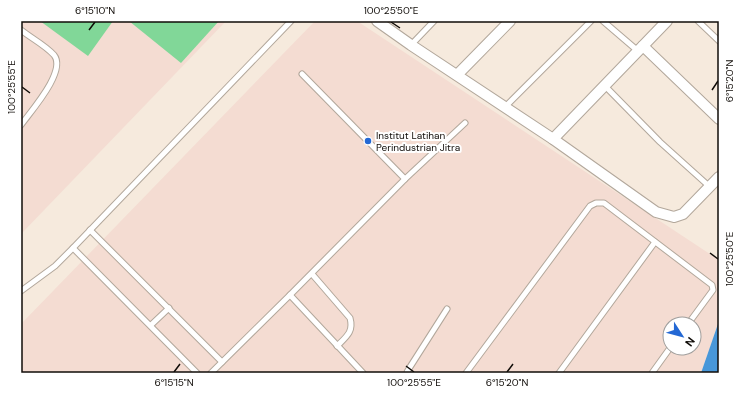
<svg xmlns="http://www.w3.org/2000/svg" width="740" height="394" font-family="'DM Sans',sans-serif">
	<rect width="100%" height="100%" fill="#f6eadd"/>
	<g fill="#f4dcd2" fill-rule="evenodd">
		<polygon points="21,21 226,21 21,234"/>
		<path d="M315 21H357L719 260V321L701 373H21V324ZM670 324H694V348H670Z"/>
	</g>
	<g fill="#81d798">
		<polygon points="40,21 113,21 88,56"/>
		<polygon points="129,21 219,21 181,63"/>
	</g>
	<polygon fill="#4897d9" points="719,321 719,373 701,373"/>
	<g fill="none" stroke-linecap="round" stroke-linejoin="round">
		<g stroke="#b2a79b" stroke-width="7">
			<g id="service">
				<polyline points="603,21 638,51"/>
				<polyline points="698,21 719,41"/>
				<path d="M21 30C31 38 45 45 54 55 67 71 31 111 21 125"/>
				<polyline points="411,45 434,21"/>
				<polyline points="302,74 405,179"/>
				<polyline points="605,86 660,142 710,187"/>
				<polyline points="505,107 591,21"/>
				<polyline points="90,230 222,362"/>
				<polyline points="73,248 197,373"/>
				<path d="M312 274 350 318C354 332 346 337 337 346"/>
				<polyline points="21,291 55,266 73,248 291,21"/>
				<polyline points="290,295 405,179 465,123"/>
				<polyline points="151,325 169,308"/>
				<polyline points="211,373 290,295 363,373"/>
				<polyline points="408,373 407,372 410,367 447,309"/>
				<polyline points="466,373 590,206 596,203 604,203 712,285 713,290 688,324"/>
				<polyline points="559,373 655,242"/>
				<polyline points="652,373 670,348"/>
			</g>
		</g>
		<g stroke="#b2a79b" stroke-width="12">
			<g id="minor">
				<polyline points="377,21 411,45 553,139 656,212 674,217 683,214 719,177"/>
				<polyline points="643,46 719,119"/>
				<polyline points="457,75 510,21"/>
				<polyline points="553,139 667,21"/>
			</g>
		</g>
		<use href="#service" stroke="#fff" stroke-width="5"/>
		<use href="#minor" stroke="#fff" stroke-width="10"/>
	</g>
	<path fill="none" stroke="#100c08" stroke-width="1.5" d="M391 22 400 28M89 30 95 22M22 87 30 93M712 90 718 81M710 253 718 259M406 366 414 372M174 372 180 364M507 372 513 364"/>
	<circle fill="#2368d4" stroke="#fff" stroke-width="1.5" cx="368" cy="141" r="4"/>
	<g text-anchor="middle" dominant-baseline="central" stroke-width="4" stroke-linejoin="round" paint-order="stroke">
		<g font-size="10" fill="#100c08" stroke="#fff" text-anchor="start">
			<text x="376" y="135">Institut Latihan<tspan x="376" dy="12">Perindustrian Jitra</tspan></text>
		</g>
	</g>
	<rect width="740" height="394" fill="none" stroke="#ffffff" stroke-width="44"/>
	<g transform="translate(682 336) rotate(126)"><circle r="19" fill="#ffffff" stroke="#9f9e9c"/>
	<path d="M0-3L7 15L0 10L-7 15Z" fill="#2368d4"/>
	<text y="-6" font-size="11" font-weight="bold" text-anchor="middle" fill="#100c08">N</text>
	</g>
	<rect x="22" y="22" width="696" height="350" fill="none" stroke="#100c08" stroke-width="1.5"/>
	<g font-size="10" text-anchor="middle" fill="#100c08">
		<text x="95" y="14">6°15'10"N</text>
		<text x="391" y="14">100°25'50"E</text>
		<text transform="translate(729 81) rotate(-90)" y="4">6°15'20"N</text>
		<text transform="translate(11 87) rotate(-90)" y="4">100°25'55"E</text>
		<text transform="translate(729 259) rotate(-90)" y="4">100°25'50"E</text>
		<text x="174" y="386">6°15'15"N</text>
		<text x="414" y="386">100°25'55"E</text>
		<text x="507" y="386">6°15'20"N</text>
	</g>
</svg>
